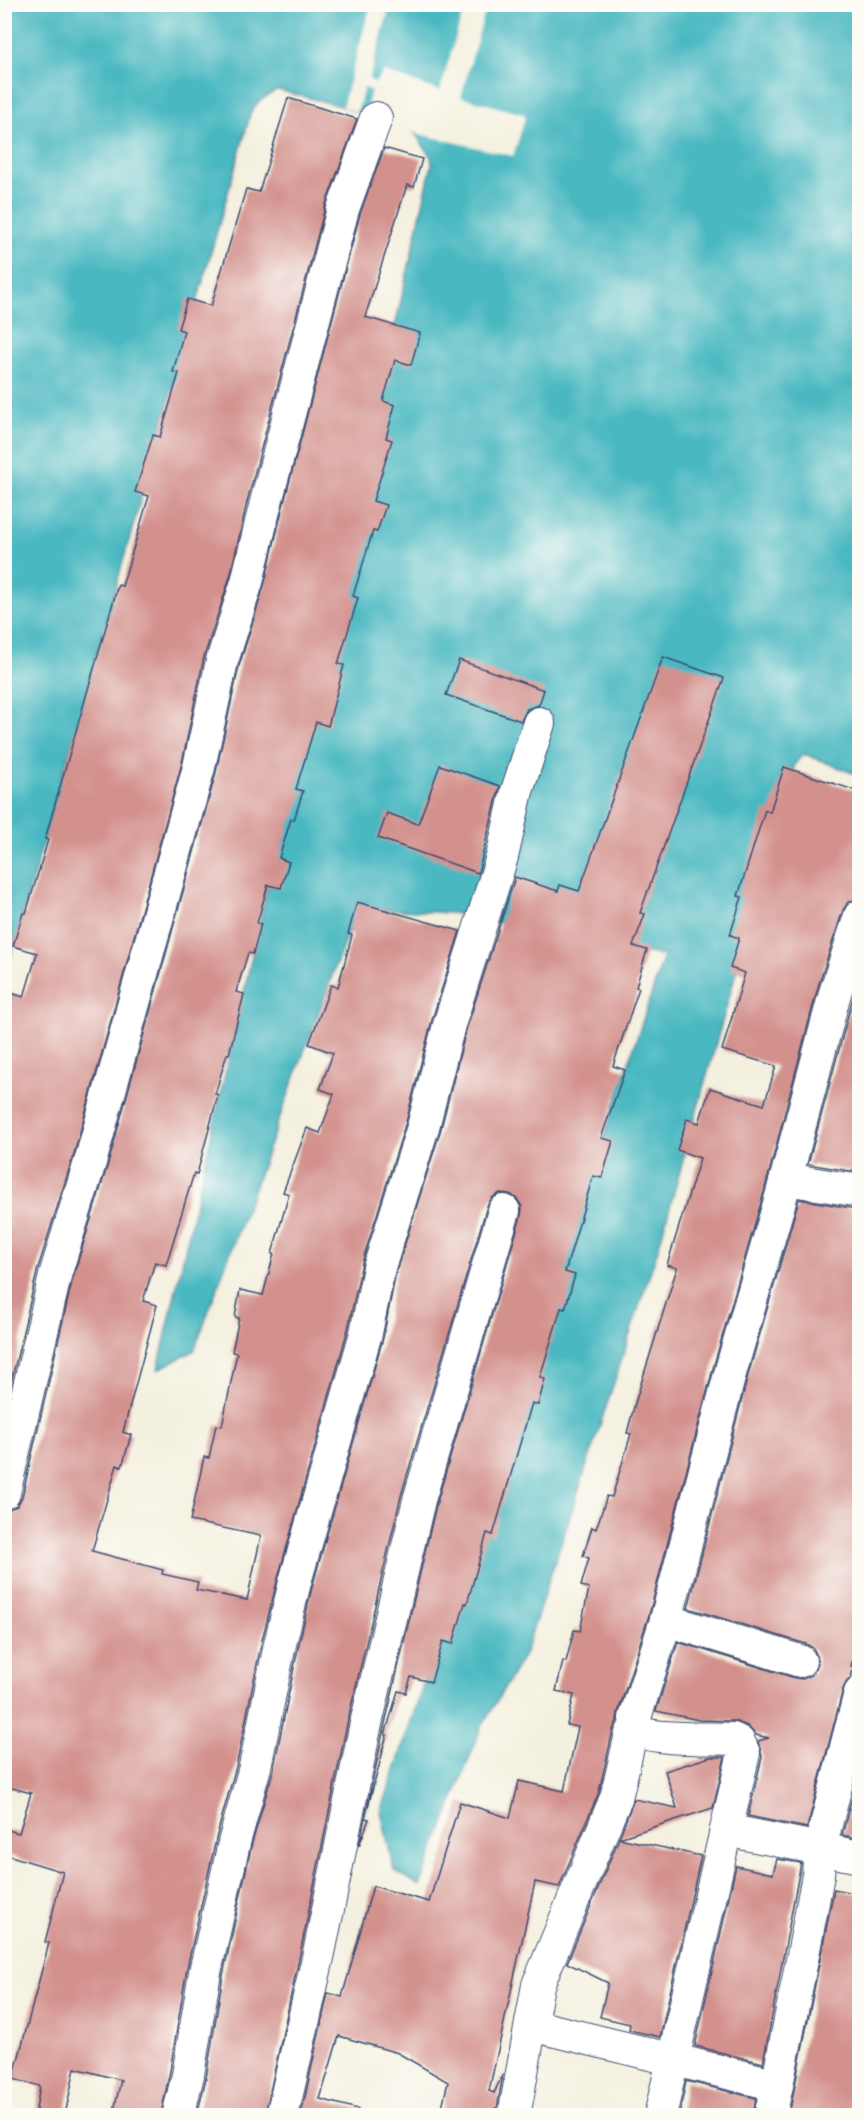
<svg xmlns="http://www.w3.org/2000/svg" width="864" height="2120" font-family="'Libre Caslon Text',serif">
	<rect width="100%" height="100%" fill="#fdfcf7"/>
	<filter id="ink" filterUnits="userSpaceOnUse"><feTurbulence type="fractalNoise" baseFrequency=".0167" numOctaves="2"/><feDisplacementMap in="SourceGraphic" scale="12" xChannelSelector="R" yChannelSelector="G"/><feConvolveMatrix kernelMatrix="1 2 1 2 8 2 1 2 1" color-interpolation-filters="sRGB"/></filter>
	<filter id="wash" filterUnits="userSpaceOnUse"><feTurbulence type="fractalNoise" baseFrequency=".008" numOctaves="4" result="noise"/><feDisplacementMap in="SourceGraphic" scale="24" xChannelSelector="R" yChannelSelector="G"/><feGaussianBlur stdDeviation="1.35" result="paint"/><feColorMatrix in="noise" values="0 0 0 0 0 0 0 0 0 0 0 0 0 0 0 0 0 1.4 0 .05"/><feComposite in="paint" operator="in"/></filter>
	<g filter="url(#wash)">
		<rect width="100%" height="100%" fill="#f4f0df"/>
		<polygon fill="#49b8c1" stroke="#327490" stroke-width="1.5" points="5,5 859,5 859,769 852,773 807,755 802,755 795,764 658,1249 525,1653 481,1728 420,1886 394,1870 381,1812 664,956 452,913 357,908 194,1351 158,1369 432,164 431,157 415,133 406,128 337,105 277,90 259,101 251,112 5,976"/>
		<polygon fill="#f4f0df" points="487,4 461,97 526,115 513,156 415,133 365,115 371,90 364,88 357,112 342,107 371,5 390,5 369,79 375,83 384,72 440,91 465,5"/>
		<g id="blocks">
			<g fill="#d3918d">
				<polygon points="288,98 357,119 326,204 247,502 230,577 204,657 182,763 74,1154 38,1268 4,1412 4,991 24,997 37,953 13,946 23,913 26,913 48,840 45,839 118,585 122,586 149,496 135,492 153,435 160,437 179,373 173,372 184,331 178,329 187,299 211,306 246,189 259,192"/>
				<polygon points="384,148 422,159 414,187 407,185 365,317 420,333 411,365 395,360 383,401 395,405 386,438 392,440 373,501 386,505 377,532 373,531 353,596 358,598 338,664 344,665 328,726 316,722 296,789 303,791 294,820 291,819 279,858 289,862 281,888 268,885 257,923 261,924 253,954 248,953 236,992 244,994 229,1054 227,1054 215,1094 218,1095 197,1174 194,1173 166,1265 155,1262 143,1301 157,1305 123,1432 131,1435 122,1467 117,1465 92,1551 163,1570 162,1574 198,1582 196,1590 247,1600 261,1536 190,1521 204,1457 209,1458 216,1425 222,1426 237,1353 232,1352 239,1318 235,1317 240,1290 263,1295 274,1254 272,1254 289,1194 283,1192 307,1128 320,1133 334,1094 320,1089 333,1053 309,1044 331,985 338,987 352,935 348,934 357,902 460,931 432,1020 406,1122 362,1263 348,1329 278,1578 262,1640 237,1763 217,1835 187,1968 170,2071 161,2115 113,2115 121,2080 75,2068 65,2115 35,2115 40,2086 13,2079 49,1943 45,1942 63,1872 4,1854 4,1829 19,1833 31,1793 4,1786 4,1510 17,1506 22,1497 73,1277 108,1164 216,772 239,666 264,586 282,510 360,214"/>
				<polygon points="663,657 724,678 640,913 645,914 633,946 647,950 636,987 639,988 613,1066 625,1070 601,1138 613,1141 602,1178 593,1176 565,1272 575,1275 565,1309 561,1308 540,1377 545,1379 538,1405 532,1403 493,1535 487,1533 467,1604 465,1603 453,1644 443,1641 431,1682 411,1677 406,1693 398,1691 385,1735 387,1735 382,1751 383,1751 365,1818 369,1819 359,1846 383,1732 436,1505 521,1216 522,1207 517,1199 510,1194 500,1193 492,1198 487,1206 401,1496 347,1724 301,1949 265,2115 197,2115 206,2078 223,1975 252,1843 273,1771 298,1648 312,1587 383,1338 396,1272 440,1132 466,1030 515,877 558,891 560,885 579,891"/>
				<polygon points="459,660 544,690 539,705 527,709 521,721 446,695"/>
				<polygon points="440,765 500,786 478,873 378,838 387,813 418,824"/>
				<polygon points="784,767 860,792 860,896 859,898 848,902 843,910 818,987 764,1192 714,1365 649,1615 618,1713 617,1721 613,1730 599,1792 559,1887 535,1882 489,2091 494,2093 503,2074 497,2109 495,2108 493,2115 440,2115 448,2082 398,2053 339,2036 320,2099 358,2109 357,2115 301,2115 328,1993 342,1997 373,1886 429,1902 460,1802 510,1818 519,1781 564,1791 578,1727 567,1725 574,1695 556,1691 563,1661 566,1662 574,1630 580,1631 589,1588 581,1586 589,1558 583,1556 592,1527 596,1529 607,1496 612,1497 631,1434 627,1433 635,1403 677,1268 667,1265 700,1158 677,1150 687,1119 699,1123 710,1088 764,1105 776,1066 722,1050 745,973 730,968 739,938 730,935 742,897 738,896 765,810 770,812"/>
				<polygon points="855,990 860,992 860,1161 856,1172 808,1164"/>
				<polygon points="799,1199 857,1209 853,1226 860,1228 860,1629 851,1666 854,1666 851,1678 847,1681 843,1689 807,1828 748,1816 762,1757 758,1741 769,1738 756,1735 747,1726 734,1721 699,1720 656,1711 678,1642 795,1678 803,1679 812,1675 817,1666 817,1656 813,1648 806,1644 688,1608 748,1375"/>
				<polygon points="710,1757 725,1757 713,1808 619,1838 634,1799 677,1808 665,1771"/>
				<polygon points="860,1767 860,1839 842,1835"/>
				<polygon points="619,1838 701,1856 660,2037 629,2030 630,2024 600,2017 608,1983 567,1963"/>
				<polygon points="777,1859 801,1863 763,2063 695,2046 736,1866 773,1874"/>
				<polygon points="834,1889 860,1894 860,2115 789,2115"/>
				<polygon points="686,2081 756,2098 753,2115 679,2115"/>
			</g>
		</g>
	</g>
	<g filter="url(#ink)">
		<use href="#blocks" fill-opacity="0" stroke="#3c4c71" stroke-width="1.5"/>
		<g fill="none" stroke-linecap="round" stroke-linejoin="round">
			<g stroke="#3c4c71" stroke-width="34">
				<g id="street">
					<path d="M860 916 835 993 781 1197 731 1370 666 1620 635 1718C636 1722 637 1728 640 1731 652 1740 716 1738 733 1739L739 1742 744 1753 726 1830 860 1857"/>
					<polyline points="786,1179 860,1191"/>
					<polyline points="4,1493 56,1272 91,1159 199,767 222,661 247,582 265,506 343,209 376,118"/>
					<polyline points="666,1620 800,1661"/>
					<polyline points="531,2025 777,2085 803,1955 818,1875 820,1848 860,1693"/>
					<polyline points="178,2116 188,2075 205,1972 235,1839 255,1767 280,1644 295,1582 366,1333 379,1268 423,1127 449,1025 502,857 517,791 539,723"/>
					<polyline points="282,2116 319,1953 365,1728 419,1500 504,1211"/>
					<polyline points="514,2116 538,1985 616,1798 631,1734 636,1725"/>
					<polyline points="660,2116 726,1830"/>
					<polyline points="770,2116 777,2085"/>
				</g>
			</g>
			<use href="#street" stroke="#fff" stroke-width="32"/>
		</g>
	</g>
	<rect width="864" height="2120" fill="none" stroke="#fdfcf7" stroke-width="24"/>
</svg>
